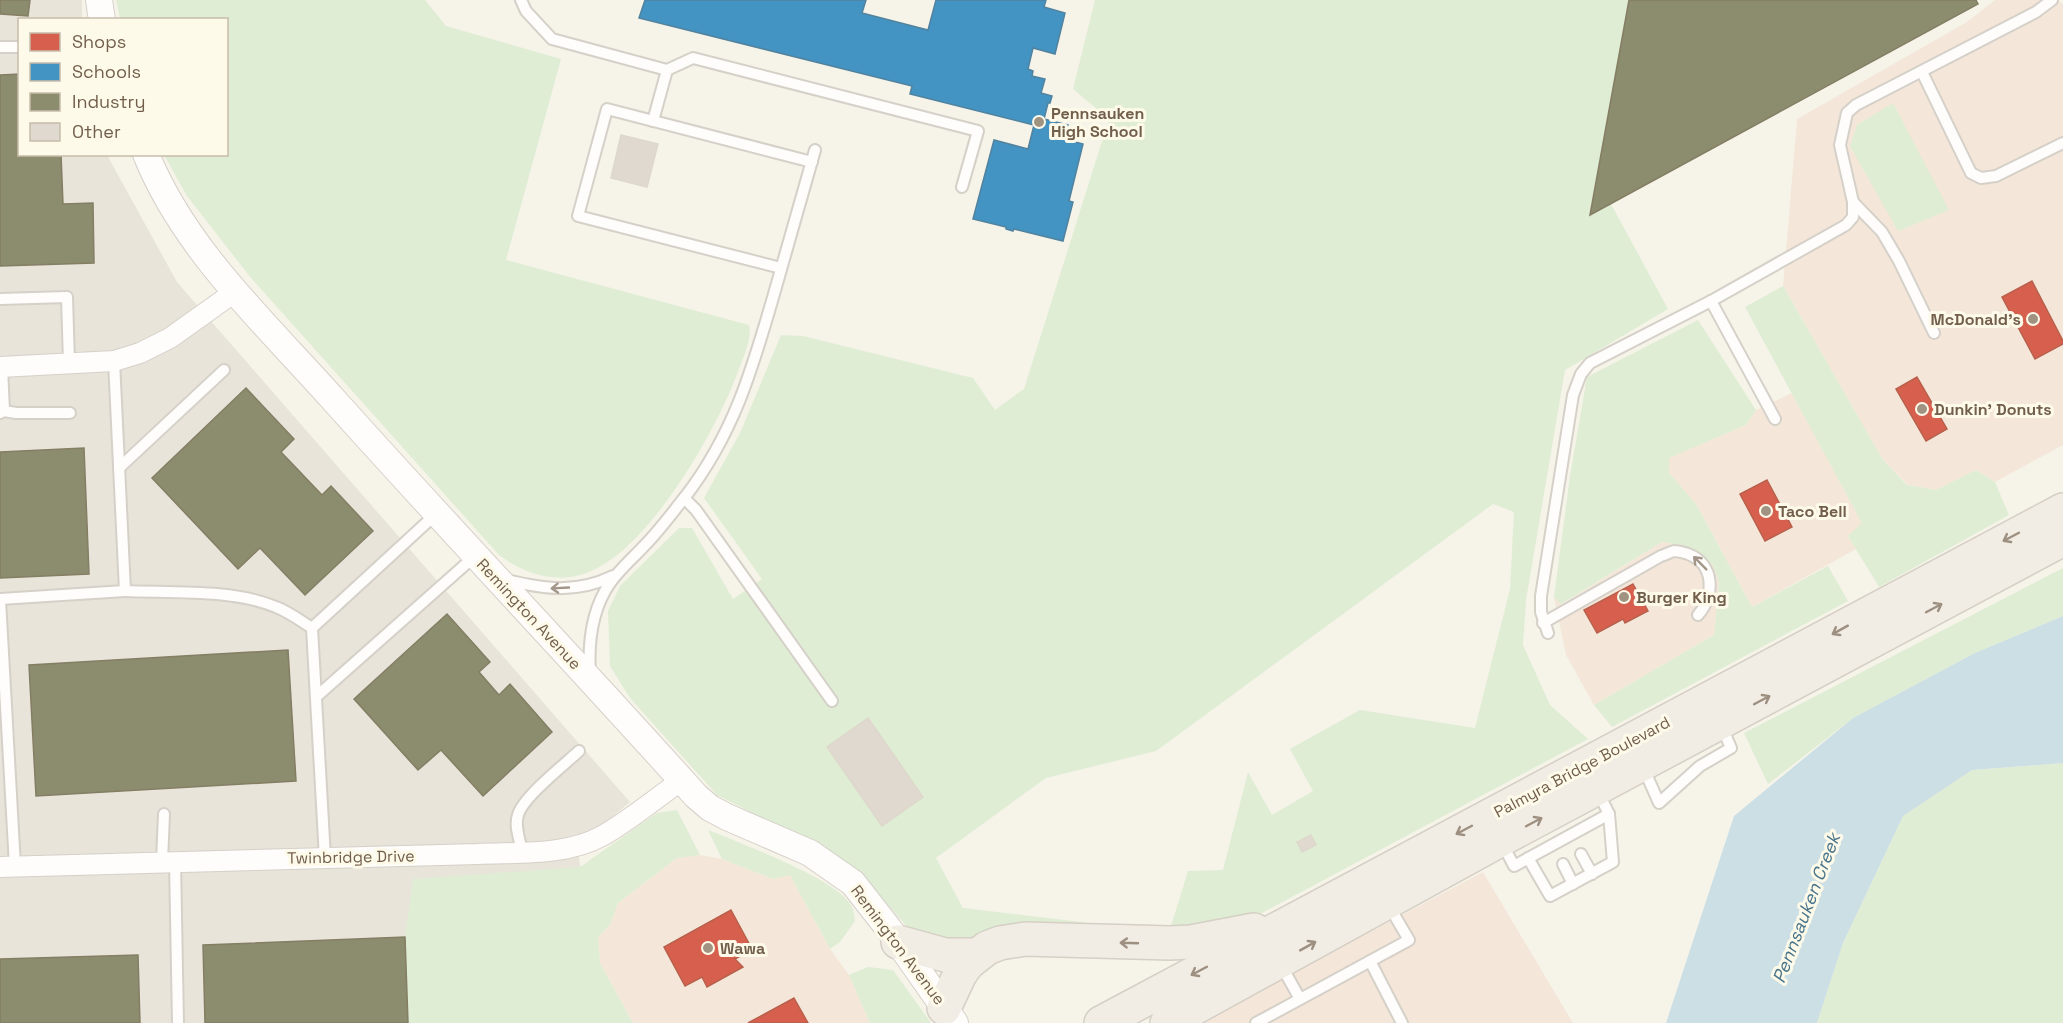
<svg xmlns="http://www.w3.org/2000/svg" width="2063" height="1023" font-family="'Space Grotesk',sans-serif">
	<rect width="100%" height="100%" fill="#f6f3e9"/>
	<g fill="#f4e7da">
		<polygon points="1995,0 2058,0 2063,4 2063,445 1995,482 1976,470 1936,490 1908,485 1883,460 1783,286 1797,119 1967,22"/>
		<polygon points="1792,393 1863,524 1848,536 1856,549 1752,607 1696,504 1668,473 1668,458 1746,425 1756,410"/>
		<polygon points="1662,542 1682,545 1698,552 1713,566 1719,583 1714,635 1594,705 1566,655 1554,597 1562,604"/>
		<polygon points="700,855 722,859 773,879 790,875 830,949 849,975 870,1023 633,1023 600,963 598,937 610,925 618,903 677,858"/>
		<polygon points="1483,872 1573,1023 1198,1023"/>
	</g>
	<polygon fill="#e8e4da" points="0,0 82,0 82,19 20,20 20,154 107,155 177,282 630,802 578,845 595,1023 0,1023"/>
	<g fill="#dfedd4">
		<path d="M116 0H425L446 26 561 59 506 260 749 325C752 339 744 356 739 369 718 428 650 548 589 572 558 585 524 574 499 555L251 278 187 196 164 155 226 154V20L120 19Z"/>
		<polygon points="1095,0 1629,0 1590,214 1611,204 1668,309 1565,370 1526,600 1523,645 1550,705 1588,739 1260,914 1216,929 1170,929 1188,871 1223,870 1248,772 1272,815 1313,791 1290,749 1360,710 1475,728 1510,589 1514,512 1493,504 1156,751 1046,778 936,858 963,908 1114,926 967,944 912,932 863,877 836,855 717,795 630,698 610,666 608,611 620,586 679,528 692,528 733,599 762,579 704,498 740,433 781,335 803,336 973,378 995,410 1024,389 1109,119 1073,89"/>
		<polygon points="1893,103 1949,210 1898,231 1850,146 1857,125"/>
		<polygon points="1783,286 1883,460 1907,485 1936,490 1976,470 1995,482 2009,515 1879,587 1848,536 1862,523 1745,307"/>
		<polygon points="1698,320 1756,410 1746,425 1669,458 1669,473 1696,504 1752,607 1828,566 1848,601 1612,727 1594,705 1714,635 1719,583 1713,566 1698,552 1682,545 1662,542 1561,604 1554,597 1570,476 1587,377"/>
		<polygon points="2063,568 2063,616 1975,653 1853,718 1768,784 1744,733"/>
		<polygon points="2063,763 2063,1023 1817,1023 1843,943 1903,816 1972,770"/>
		<polygon points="677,810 700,855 677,858 618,903 610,925 598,937 600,963 633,1023 408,1023 405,937 413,879 580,867 657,813"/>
		<path d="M708 830C737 842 841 880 852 907 854 911 854 916 855 921L840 942 830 949 790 875 773 879 722 859Z"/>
		<polygon points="868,967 893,970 931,1023 870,1023 849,975"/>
	</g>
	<polygon fill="#cbdfe5" points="2063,616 2063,763 1972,770 1903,816 1843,943 1817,1023 1666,1023 1734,816 1853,718 1975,653"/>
	<g fill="#d6604d" stroke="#b8604c" stroke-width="1.5">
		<polygon points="2032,281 2063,341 2063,344 2035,359 2002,297"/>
		<polygon points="1917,377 1947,429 1926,441 1896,389"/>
		<polygon points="1767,480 1792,527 1765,541 1740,494"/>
		<polygon points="1633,584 1648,611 1625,623 1623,619 1597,633 1584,610"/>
		<polygon points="731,910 752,949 735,959 743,967 707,987 702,977 685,986 664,947"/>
		<polygon points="794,998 808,1023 748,1023"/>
	</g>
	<polygon fill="#4393c3" stroke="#51839f" stroke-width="1.5" points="645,0 866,0 862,13 928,30 936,0 1046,0 1044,7 1065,13 1055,54 1033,48 1028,69 1033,71 1032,76 1045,79 1041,93 1052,96 1050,103 1048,103 1044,119 1068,125 1064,139 1083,144 1069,201 1073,202 1063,241 1014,229 1013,231 1006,229 1006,227 973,219 994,140 1028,149 1034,125 910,94 912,86 639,18"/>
	<g fill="#8c8c6e" stroke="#847e64" stroke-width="1.5">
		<polygon points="0,0 30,0 28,16 0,14"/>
		<polygon points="1629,0 1976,0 1978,4 1590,215"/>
		<polygon points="20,74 20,154 61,154 63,204 93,203 94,263 0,266 0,75"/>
		<polygon points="246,388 294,439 281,452 322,495 331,486 373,531 305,595 260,548 238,569 152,478"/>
		<polygon points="84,448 89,574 0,578 0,452"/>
		<polygon points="447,614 490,662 479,672 499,695 510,684 552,732 483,796 441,750 418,770 354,699"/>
		<polygon points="288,650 296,781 36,796 29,665"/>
		<polygon points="405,937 408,1023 205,1023 203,945"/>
		<polygon points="138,955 140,1023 0,1023 0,959"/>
	</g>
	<g fill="#dfd9cf" stroke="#ded8cc" stroke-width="1.5">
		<polygon points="621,135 658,144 647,187 611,178"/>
		<polygon points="868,718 923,797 882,826 827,747"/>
		<polygon points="1311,835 1316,845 1302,852 1297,842"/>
	</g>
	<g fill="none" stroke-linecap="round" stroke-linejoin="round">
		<g stroke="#d5d0c8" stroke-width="14">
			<g id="service">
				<polyline points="521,0 526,11 552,39 667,70 653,121"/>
				<polyline points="0,47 20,47"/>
				<polyline points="667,70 693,58 978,131 962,187"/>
				<polyline points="1922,72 1971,173 1981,178 1996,176 2063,143"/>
				<polyline points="1853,202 1882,232 1899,261 1934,333"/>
				<polyline points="781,268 578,216 607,109 812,162"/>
				<polyline points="0,299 67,297 69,363"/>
				<polyline points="1711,301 1775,419"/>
				<path d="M114 361 125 591C172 593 233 589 276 607 289 612 301 621 312 628"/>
				<polyline points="4,411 16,413 70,413"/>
				<polyline points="0,413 4,411 2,367"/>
				<polyline points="119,468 224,370"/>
				<polyline points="684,498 696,510 832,701"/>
				<path d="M506 580C544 589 576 594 613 576"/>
				<polyline points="0,599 125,591"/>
				<polyline points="0,600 15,866"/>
				<path d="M1543 623 1661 556C1665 555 1670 552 1674 551 1679 551 1684 553 1688 554 1715 564 1715 596 1698 615"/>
				<polyline points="1548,633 1541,612 1541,596 1573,395 1581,374 1590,363 1711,301 1846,225 1853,217 1853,202 1840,145 1847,113 1856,105 2036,12 2052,0"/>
				<path d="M590 674C588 643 592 609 610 583 620 569 633 558 644 546 659 531 672 513 685 497 734 433 752 370 774 294 788 246 801 198 815 150"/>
				<polyline points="316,697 475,556"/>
				<polyline points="1643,767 1659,803 1700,766 1731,748 1721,725"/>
				<polyline points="1502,843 1514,866 1609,814 1597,790"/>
				<path d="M522 852C520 840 514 826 518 815 523 797 564 765 579 751"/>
				<polyline points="1581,854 1592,874"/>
				<polyline points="325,858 312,628 436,514"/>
				<polyline points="1528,858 1550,896 1613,862 1609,814"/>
				<polyline points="162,861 164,814"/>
				<polyline points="175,861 178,1023"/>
				<polyline points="1563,864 1573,884"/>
				<polyline points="1370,961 1402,1023"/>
				<polyline points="1281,965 1300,999"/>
				<polyline points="1256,1023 1409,940 1389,906"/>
			</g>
		</g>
		<g stroke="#d5d0c8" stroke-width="22">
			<g id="minor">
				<polyline points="0,367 114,361 140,353 170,338 236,291"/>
				<path d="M0 867 478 854C518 852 566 856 602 836 629 821 656 798 682 780"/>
			</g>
		</g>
		<g stroke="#d5d0c8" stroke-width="28">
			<g id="tertiary">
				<polyline points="99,0 102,20"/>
				<path d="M146 154C184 249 265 323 332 398 452 532 576 662 696 796L710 808 727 817 810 853 853 883 889 929 955 1023"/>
			</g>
		</g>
		<g stroke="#d5cfc5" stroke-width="36">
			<g id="trunk">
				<polyline points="898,942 945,955 975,955"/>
				<polyline points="944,1008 960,974 968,963 987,948 1000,943 1025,939 1170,943 1191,942 1254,930"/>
				<polyline points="1101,1023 2063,510"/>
				<polyline points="1167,1023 1500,840 2063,539"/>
			</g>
		</g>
		<use href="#service" stroke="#fefdfc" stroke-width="10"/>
		<use href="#minor" stroke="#fefdfc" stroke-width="20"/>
		<use href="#tertiary" stroke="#fefdfc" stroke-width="26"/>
		<use href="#trunk" stroke="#f1ece4" stroke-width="33"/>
	</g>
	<defs><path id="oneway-shaft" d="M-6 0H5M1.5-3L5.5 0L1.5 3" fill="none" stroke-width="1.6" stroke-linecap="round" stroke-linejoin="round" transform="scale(1.5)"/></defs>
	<g stroke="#9e9081">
		<use href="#oneway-shaft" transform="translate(2011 537) rotate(152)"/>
		<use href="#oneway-shaft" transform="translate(1934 608) rotate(-28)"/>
		<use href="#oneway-shaft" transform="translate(1840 630) rotate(151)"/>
		<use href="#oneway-shaft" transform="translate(1762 700) rotate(-28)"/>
		<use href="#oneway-shaft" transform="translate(1534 822) rotate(-28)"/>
		<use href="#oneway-shaft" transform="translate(1464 830) rotate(152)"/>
		<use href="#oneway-shaft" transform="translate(1129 943) rotate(-178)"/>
		<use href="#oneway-shaft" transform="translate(1308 946) rotate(-29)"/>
		<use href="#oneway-shaft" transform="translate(1199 971) rotate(152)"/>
	</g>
	<g stroke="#a39689">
		<use href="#oneway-shaft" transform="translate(1700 563) rotate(-135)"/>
		<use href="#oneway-shaft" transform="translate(560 588) rotate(177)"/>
	</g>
	<g fill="#a09382" stroke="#fefaea" stroke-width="2">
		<circle cx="1039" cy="122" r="6"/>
		<circle cx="2033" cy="319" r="6"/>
		<circle cx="1922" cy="409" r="6"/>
		<circle cx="1766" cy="511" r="6"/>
		<circle cx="1624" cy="597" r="6"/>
		<circle cx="708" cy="948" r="6"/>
	</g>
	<g text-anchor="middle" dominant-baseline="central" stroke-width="6" stroke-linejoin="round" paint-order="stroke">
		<g font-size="16" font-weight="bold" fill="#725f4b" stroke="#fefaea" text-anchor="start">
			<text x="1051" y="113">Pennsauken<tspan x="1051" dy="18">High School</tspan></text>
			<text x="2021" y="319" text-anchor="end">McDonald's</text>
			<text x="1934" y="409">Dunkin' Donuts</text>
			<text x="1778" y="511">Taco Bell</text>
			<text x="1636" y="597">Burger King</text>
			<text x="720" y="948">Wawa</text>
		</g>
		<g font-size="16" fill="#725f4b" stroke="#fefaea">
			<text transform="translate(529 614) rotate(47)">Remington Avenue</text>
			<text transform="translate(1582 767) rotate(-28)">Palmyra Bridge Boulevard</text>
			<text transform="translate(351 857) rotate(-1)">Twinbridge Drive</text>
			<text transform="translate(898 945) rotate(53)">Remington Avenue</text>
		</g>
		<g font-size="18" font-style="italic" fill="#49758b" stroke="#fefaea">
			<text transform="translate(1806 908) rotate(-69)">Pennsauken Creek</text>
		</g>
	</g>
	<rect x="18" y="18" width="210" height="138" fill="#fefaea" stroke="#c6bcaa" stroke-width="1.5"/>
	<rect x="30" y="33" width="30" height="18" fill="#d6604d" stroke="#c6bcaa" stroke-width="1.5"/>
	<text x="72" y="48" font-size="18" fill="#725f4b">Shops</text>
	<rect x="30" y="63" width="30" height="18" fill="#4393c3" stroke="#c6bcaa" stroke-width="1.5"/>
	<text x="72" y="78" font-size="18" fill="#725f4b">Schools</text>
	<rect x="30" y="93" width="30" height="18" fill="#8c8c6e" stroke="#c6bcaa" stroke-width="1.5"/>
	<text x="72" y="108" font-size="18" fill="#725f4b">Industry</text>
	<rect x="30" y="123" width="30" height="18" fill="#dfd9cf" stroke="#c6bcaa" stroke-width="1.5"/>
	<text x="72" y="138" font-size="18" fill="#725f4b">Other</text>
</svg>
